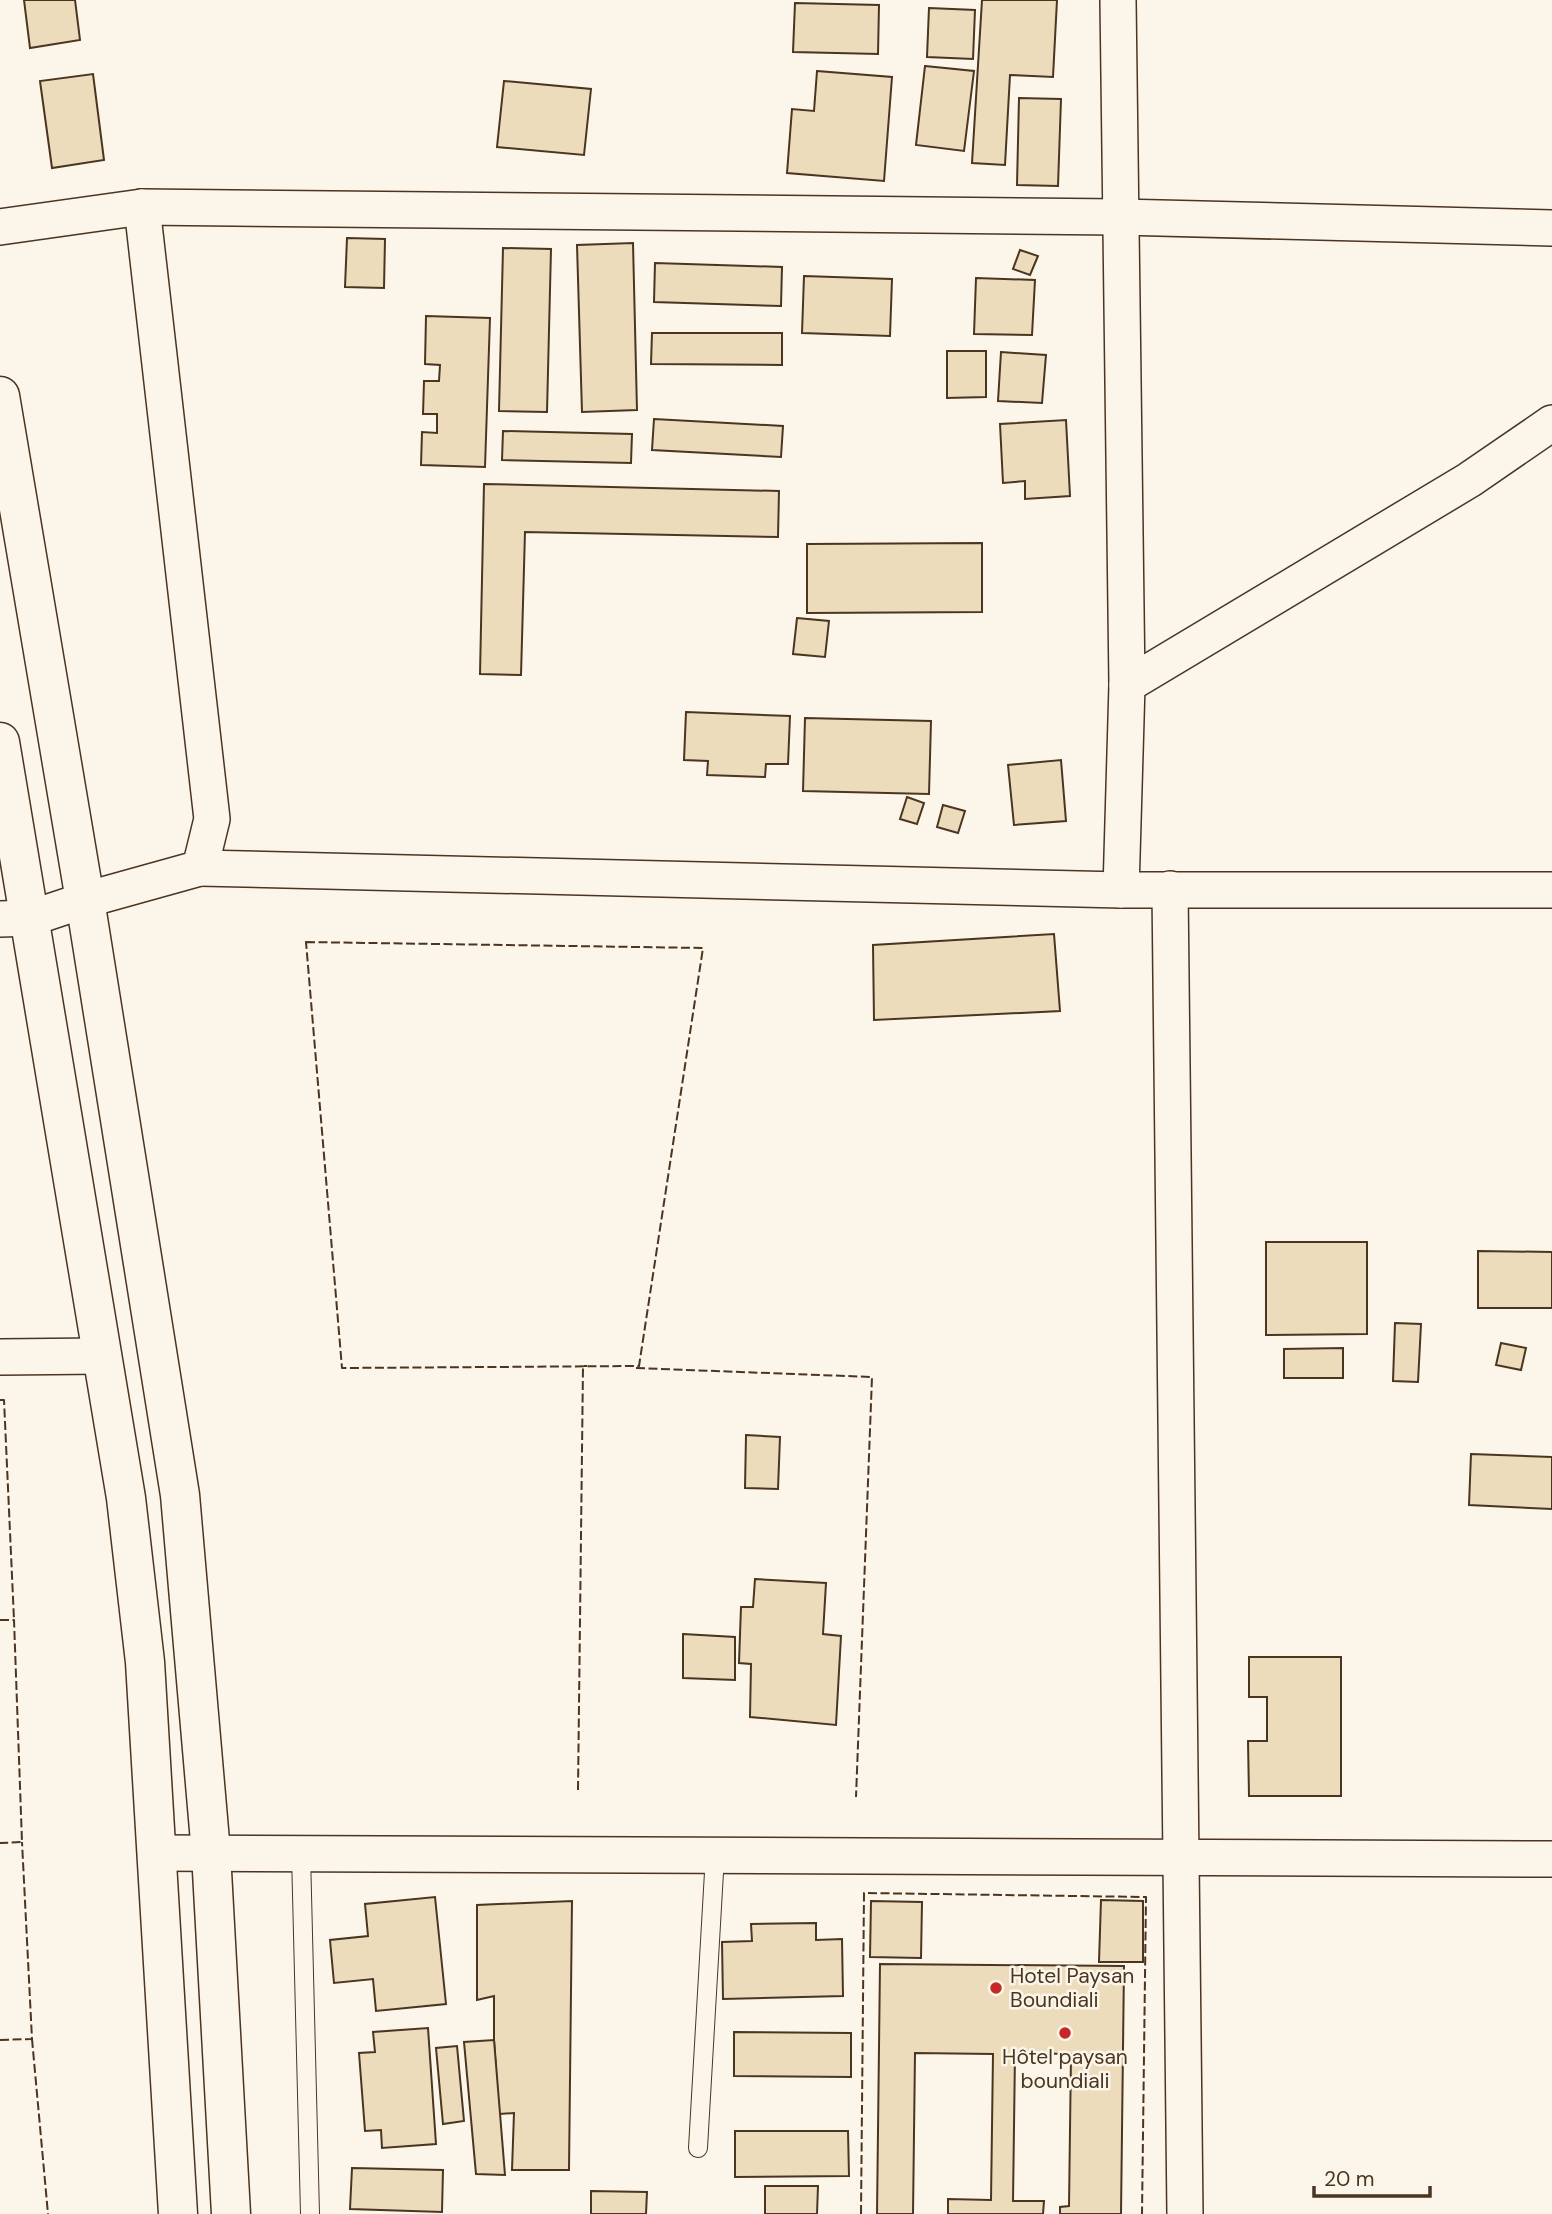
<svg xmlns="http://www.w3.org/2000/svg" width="1552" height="2214" font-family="'DM Sans',sans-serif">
	<rect width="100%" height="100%" fill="#fbf6e9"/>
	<g fill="#ecdcbc" stroke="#4a3520" stroke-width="2">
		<polygon points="24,0 75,0 80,40 30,48"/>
		<polygon points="982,0 1057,0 1053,77 1010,75 1005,165 972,163"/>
		<polygon points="795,3 879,5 878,54 793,52"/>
		<polygon points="929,8 975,10 973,59 927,57"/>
		<polygon points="925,66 974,71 964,151 916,145"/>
		<polygon points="817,71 892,77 884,181 787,173 792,109 814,111"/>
		<polygon points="93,74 104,160 52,168 40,81"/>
		<polygon points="504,81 591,89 584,155 497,147"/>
		<polygon points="1019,98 1061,99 1058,186 1017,185"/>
		<polygon points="347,238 385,239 384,288 345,287"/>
		<polygon points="633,243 637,410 582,412 577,245"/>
		<polygon points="503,248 551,249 547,412 499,411"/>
		<polygon points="1020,250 1038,256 1030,275 1013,269"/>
		<polygon points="655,263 782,267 781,306 654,302"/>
		<polygon points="804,276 892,279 890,336 802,333"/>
		<polygon points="976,278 1035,280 1032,335 974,334"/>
		<polygon points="426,316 490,318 485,467 421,465 422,432 437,433 437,414 423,414 424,381 439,381 440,365 425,364"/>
		<polygon points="652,333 782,333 782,365 651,364"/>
		<polygon points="947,351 986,351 986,397 947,398"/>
		<polygon points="1001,352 1046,355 1042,403 998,401"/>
		<polygon points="654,419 783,426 781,457 652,450"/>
		<polygon points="1066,420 1070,496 1025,499 1025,481 1003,483 1000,424"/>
		<polygon points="503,431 632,434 631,463 502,460"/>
		<polygon points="484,484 779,491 778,537 525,532 521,675 480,674"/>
		<polygon points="982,543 982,612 807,613 807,544"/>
		<polygon points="797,618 829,621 825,657 793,654"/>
		<polygon points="686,712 790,716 788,764 766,764 765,777 707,775 708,761 684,760"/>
		<polygon points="805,718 931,721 929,794 803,791"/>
		<polygon points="1061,760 1066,821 1014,825 1008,765"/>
		<polygon points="907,797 924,803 917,824 900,819"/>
		<polygon points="943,805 965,811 958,833 937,827"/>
		<polygon points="1054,934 1060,1011 874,1020 873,945"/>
		<polygon points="1266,1242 1367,1242 1367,1334 1266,1335"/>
		<polygon points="1478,1251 1552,1252 1552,1308 1478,1308"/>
		<polygon points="1395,1323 1421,1324 1418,1382 1393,1381"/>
		<polygon points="1501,1343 1526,1348 1521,1370 1496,1365"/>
		<polygon points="1343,1348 1343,1378 1284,1378 1284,1349"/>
		<polygon points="746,1435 780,1437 778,1489 745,1488"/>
		<polygon points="1471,1454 1552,1457 1552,1509 1469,1505"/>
		<polygon points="755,1579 826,1583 823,1634 841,1636 836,1725 750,1717 751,1664 739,1663 741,1607 753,1607"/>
		<polygon points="683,1634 735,1637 735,1680 683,1678"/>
		<polygon points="1249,1657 1341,1657 1341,1796 1249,1796 1248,1741 1267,1741 1267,1697 1249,1697"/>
		<polygon points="435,1897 446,2004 376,2011 373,1979 334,1983 330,1940 368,1936 365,1904"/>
		<polygon points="1101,1900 1143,1901 1143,1962 1099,1962"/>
		<polygon points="572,1901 569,2170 512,2170 514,2113 499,2114 494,2040 494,1996 477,2000 477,1905"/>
		<polygon points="871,1901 922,1902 921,1958 870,1957"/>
		<polygon points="816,1923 816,1940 842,1939 843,1996 723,1999 722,1942 752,1941 751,1924"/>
		<polygon points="880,1964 1124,1966 1121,2214 1060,2214 1060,2207 1069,2206 1071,2054 1015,2053 1013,2201 1044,2201 1043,2214 948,2214 948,2199 991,2200 993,2054 915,2053 913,2214 877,2214"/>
		<polygon points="428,2028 436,2144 382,2148 381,2130 365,2131 359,2053 375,2052 373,2032"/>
		<polygon points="734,2032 851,2033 851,2077 734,2076"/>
		<polygon points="494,2040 505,2175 476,2174 464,2042"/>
		<polygon points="457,2046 464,2121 443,2124 436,2048"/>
		<polygon points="735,2131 848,2131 849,2176 735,2177"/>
		<polygon points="352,2168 443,2170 442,2212 350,2209"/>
		<polygon points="765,2186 818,2186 817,2214 765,2214"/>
		<polygon points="591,2191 647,2192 646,2214 591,2214"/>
	</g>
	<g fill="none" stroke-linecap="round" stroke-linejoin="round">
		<g stroke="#4a3520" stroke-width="20">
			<g id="lane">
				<polyline points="301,1854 310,2214"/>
				<polyline points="698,2148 715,1855"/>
			</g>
		</g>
		<g stroke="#4a3520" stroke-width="38">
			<g id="street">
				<polyline points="1118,0 1127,685 1121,890"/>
				<polyline points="0,227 142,207 1120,217 1552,228"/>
				<polyline points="1127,685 1469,480 1552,423"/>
				<polyline points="200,868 1121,890 1552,890"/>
				<polyline points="1170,889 1185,2214"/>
				<polyline points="0,919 31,918 85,900 200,868 212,819 142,207"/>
				<polyline points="0,1357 103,1356"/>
				<polyline points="157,1853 1552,1859"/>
			</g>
		</g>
		<g stroke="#4a3520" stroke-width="41">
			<g id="primary">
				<polyline points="0,396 85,900 180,1495 211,1853 231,2214"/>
				<polyline points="0,742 126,1498 145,1662 178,2214"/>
			</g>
		</g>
		<use href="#lane" stroke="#fbf6e9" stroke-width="18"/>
		<use href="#street" stroke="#fbf6e9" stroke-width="35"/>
		<use href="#primary" stroke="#fbf6e9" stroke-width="38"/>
		<g stroke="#4a3520" stroke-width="2" stroke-dasharray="9 3.5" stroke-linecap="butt">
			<polygon points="306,942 703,948 639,1366 342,1368"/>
			<polyline points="636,1368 872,1377 856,1797"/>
			<polyline points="0,1400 4,1400 14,1620"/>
			<polyline points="0,1620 14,1620 22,1842 0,1843"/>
			<polyline points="578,1790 583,1366 587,1366"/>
			<polyline points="32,2039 48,2214"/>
			<polyline points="0,2040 32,2039 22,1842"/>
			<polyline points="861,2214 864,1893 1146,1897 1142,2214"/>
		</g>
	</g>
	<g fill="#c62828" stroke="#fbf6e9" stroke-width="2.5">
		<circle cx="996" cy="1988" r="7"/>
		<circle cx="1065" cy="2033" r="7"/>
	</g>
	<g text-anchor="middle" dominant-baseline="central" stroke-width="5" stroke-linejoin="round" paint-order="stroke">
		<g font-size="21" fill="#4a3520" stroke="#fbf6e9" text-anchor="start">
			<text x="1010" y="1976">Hotel Paysan<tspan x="1010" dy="24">Boundiali</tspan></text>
			<text x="1065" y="2057" text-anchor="middle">Hôtel paysan<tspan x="1065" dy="24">boundiali</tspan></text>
		</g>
	</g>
	<path d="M1314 2186v10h116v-10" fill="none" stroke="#4a3520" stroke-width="3.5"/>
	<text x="1324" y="2186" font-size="21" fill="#4a3520" stroke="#fbf6e9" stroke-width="5" paint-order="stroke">20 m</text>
</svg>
